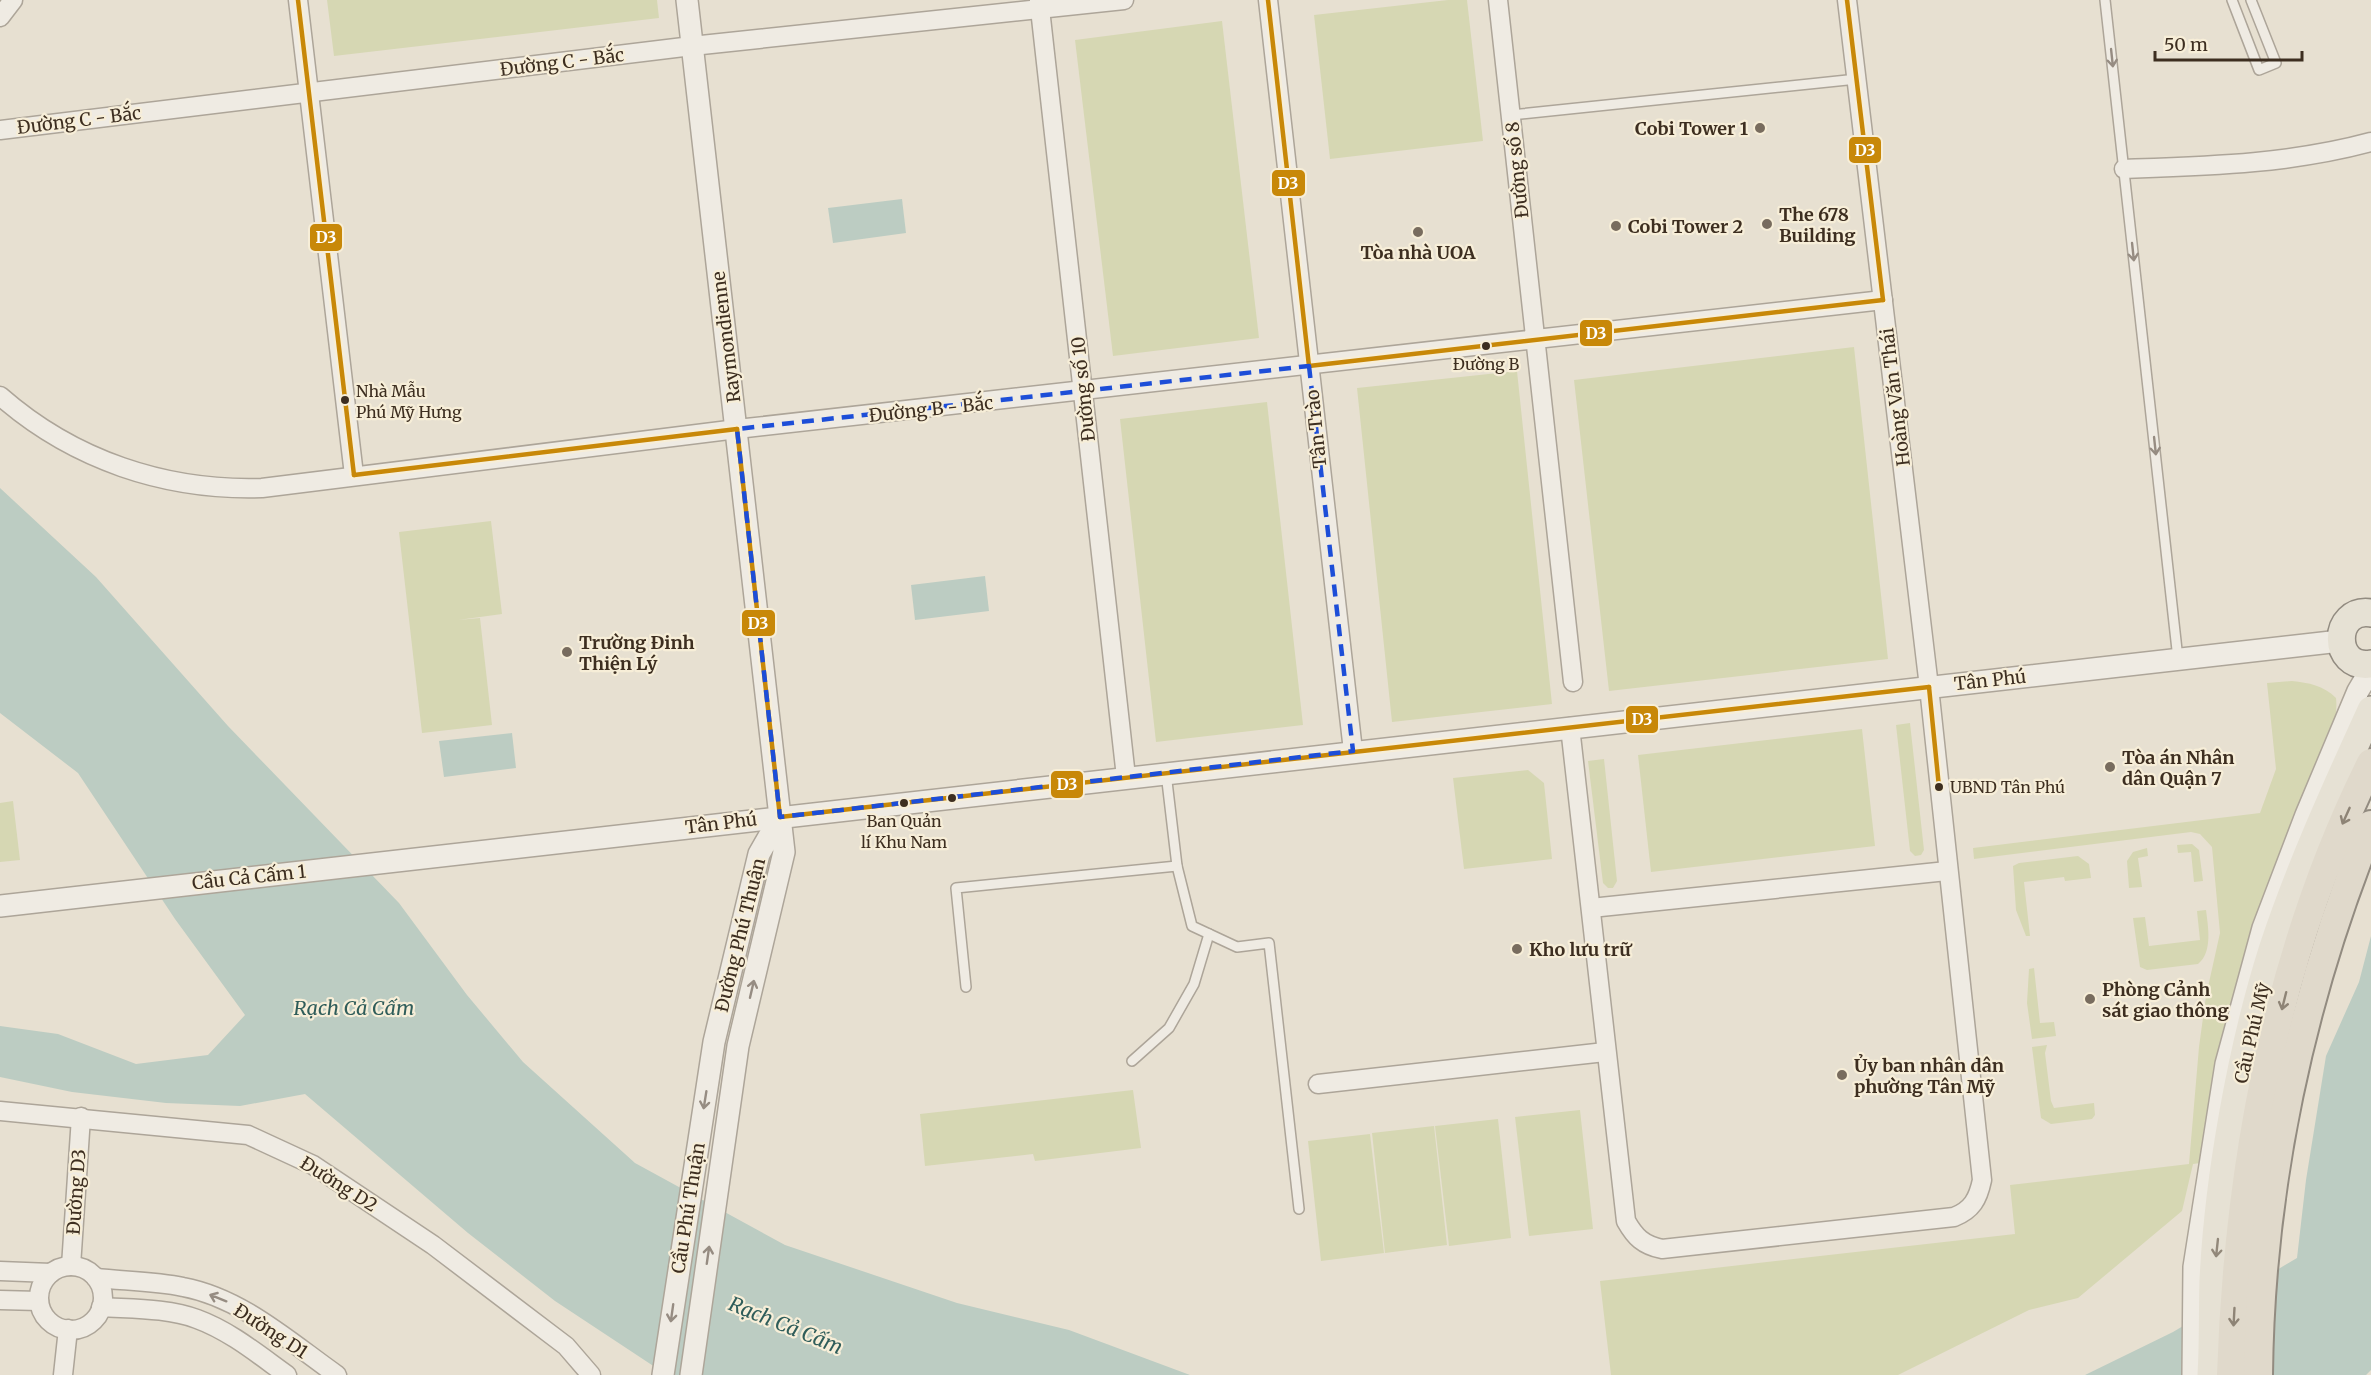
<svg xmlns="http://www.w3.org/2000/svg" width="2371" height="1375" font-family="Merriweather,serif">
	<rect width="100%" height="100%" fill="#e7e0d1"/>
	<g fill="#d6d7b3">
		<polygon points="327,0 657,0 659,18 334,56"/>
		<polygon points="1448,0 1467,0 1483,141 1330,159 1314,15"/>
		<polygon points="1222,21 1259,338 1113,356 1075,40"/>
		<polygon points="1854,347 1888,659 1609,691 1574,380"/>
		<polygon points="1517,371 1552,704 1392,722 1357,388"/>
		<polygon points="1267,402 1303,725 1156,742 1120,419"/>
		<polygon points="491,521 502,614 458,620 480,618 492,725 422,733 399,532"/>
		<path d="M2292 681C2309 683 2323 685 2336 698 2340 732 2314 769 2301 800 2252 915 2224 1040 2200 1163L2193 1164 2182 1211 2078 1298 2029 1310 1898 1375H1611L1600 1281 2015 1234 2010 1185 2189 1164 2199 1047 2206 996 2220 933 2212 847 2200 834 2191 832 1974 859 1973 848 2260 813 2276 769 2267 683Z"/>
		<polygon points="1910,723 1924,850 1921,855 1915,856 1910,851 1896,725"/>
		<polygon points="1862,729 1875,846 1651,872 1638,755"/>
		<polygon points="1604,759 1617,881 1613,888 1608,888 1603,883 1588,761"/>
		<polygon points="1528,770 1544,783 1552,859 1464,869 1453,778"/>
		<polygon points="13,801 20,860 0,862 0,803"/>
		<polygon points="2192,844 2199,850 2203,881 2194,882 2191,852 2178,853 2177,845"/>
		<polygon points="2147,848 2148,856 2138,858 2142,887 2129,888 2127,861 2133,852"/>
		<polygon points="2078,856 2089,864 2091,878 2065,881 2064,877 2024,882 2030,936 2026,936 2016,910 2013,866 2019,863"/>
		<path d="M2206 910C2208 926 2213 952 2198 964L2147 970 2140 967 2133 918 2145 917 2149 946 2200 940 2197 911Z"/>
		<polygon points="2034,968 2040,1023 2054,1022 2056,1036 2032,1039 2027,1003 2029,969"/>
		<polygon points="2047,1045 2045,1053 2051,1101 2054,1108 2094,1103 2095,1115 2092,1119 2051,1124 2041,1118 2032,1047"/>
		<polygon points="1133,1090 1141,1148 1035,1161 1033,1154 925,1166 920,1114"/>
		<polygon points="1580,1110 1593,1229 1529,1236 1515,1117"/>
		<polygon points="1498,1119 1511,1238 1449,1246 1435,1126"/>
		<polygon points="1434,1126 1447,1245 1385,1253 1372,1133"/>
		<polygon points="1370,1134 1384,1253 1321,1261 1308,1141"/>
	</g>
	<g fill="#bcccc2">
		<polygon points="902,199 906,233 833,243 828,208"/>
		<polygon points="0,488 96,577 228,726 399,903 467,995 523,1062 635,1163 785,1245 957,1303 1069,1330 1190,1375 667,1375 555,1301 468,1233 305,1094 240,1106 166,1103 72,1092 0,1077 0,1026 58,1034 136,1064 208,1055 245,1015 175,919 78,773 0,713"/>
		<polygon points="985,576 989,611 915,620 911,585"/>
		<polygon points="512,733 516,768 444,777 439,741"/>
		<polygon points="2371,936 2371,1370 2366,1375 2085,1375 2173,1332 2297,1258 2306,1180 2326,1056 2359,982"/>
	</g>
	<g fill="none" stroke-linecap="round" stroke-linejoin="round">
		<g stroke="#ada599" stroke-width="12">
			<g id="service">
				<polyline points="2105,0 2178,659"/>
				<polyline points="2232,0 2259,70 2276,63 2251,0"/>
				<polyline points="1511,115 1857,79"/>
				<polyline points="1166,773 1177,866 1192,926 1237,947 1269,943 1299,1209"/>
				<polyline points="966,987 956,888 1177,866"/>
				<polyline points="1132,1061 1169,1028 1194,984 1209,934"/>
			</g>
		</g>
		<g stroke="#ada599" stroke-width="21">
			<g id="minor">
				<polyline points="298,0 354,475"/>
				<polyline points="1039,0 1126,777"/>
				<polyline points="1268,0 1353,751"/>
				<polyline points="1498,0 1573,682"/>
				<polyline points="0,17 13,0"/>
				<polyline points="0,130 692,46 1124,0"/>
				<path d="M2124 169C2208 166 2290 164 2371 142"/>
				<path d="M0 396C73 460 165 491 262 488L737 429 1883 300"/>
				<path d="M1570 727 1626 1221C1635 1237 1643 1245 1662 1249L1954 1217C1972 1210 1978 1199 1982 1180L1929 687 1847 0"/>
				<polyline points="1591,908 1947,871"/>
				<polyline points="1318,1084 1605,1052"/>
				<polyline points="0,1111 248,1135 313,1165 433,1245 566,1346 591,1375"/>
				<polyline points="71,1266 81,1117"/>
				<circle cx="71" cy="1298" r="32"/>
				<polyline points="0,1271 51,1273"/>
				<path d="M96 1278C124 1281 155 1281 183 1287 242 1298 290 1342 337 1375"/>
				<polyline points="0,1300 39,1301"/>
				<path d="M101 1307C131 1309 168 1308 197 1319 230 1331 259 1355 287 1375"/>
				<polyline points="63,1375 68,1329"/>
			</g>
		</g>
		<g stroke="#ada599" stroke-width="24">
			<g id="tertiary">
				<polyline points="687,0 784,852 738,1046 691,1375"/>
				<polyline points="0,906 2340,641"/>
				<polyline points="663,1375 714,1042 759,854 780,817"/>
				<polyline points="2193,1375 2194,1267 2226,1064 2263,928 2306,815 2358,691 2371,669"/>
			</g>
		</g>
		<g stroke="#928b80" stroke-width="30">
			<g id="primary">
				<path d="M2371 613C2332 607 2331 670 2371 664"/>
				<path d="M2211 1375C2213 1343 2212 1311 2213 1280 2218 1177 2241 1048 2272 950 2299 868 2335 789 2371 710"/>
			</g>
		</g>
		<g stroke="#928b80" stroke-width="32">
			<g id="trunk">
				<path d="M2231 1375C2238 1165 2277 952 2371 763"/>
				<path d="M2258 1375C2260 1187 2300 999 2371 825"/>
			</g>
		</g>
		<use href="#service" stroke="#efebe3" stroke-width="9"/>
		<use href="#minor" stroke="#efebe3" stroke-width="18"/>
		<use href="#tertiary" stroke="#efebe3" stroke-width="21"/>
		<use href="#primary" stroke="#e6e1d4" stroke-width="27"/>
		<use href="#trunk" stroke="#e0d9cb" stroke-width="28"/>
		<g stroke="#f7eed8" stroke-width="9">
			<g id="bus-1">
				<polyline points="298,0 354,475"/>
				<polyline points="1268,0 1309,366"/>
				<polyline points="1847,0 1883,300"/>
				<polyline points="1309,366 1883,300"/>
				<polyline points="737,429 780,817"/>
				<polyline points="354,475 737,429"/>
				<polyline points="1929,687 1939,787"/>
				<polyline points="780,817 1929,687"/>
			</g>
		</g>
		<use href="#bus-1" stroke="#c88808" stroke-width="4.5"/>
	</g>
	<defs><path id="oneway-shaft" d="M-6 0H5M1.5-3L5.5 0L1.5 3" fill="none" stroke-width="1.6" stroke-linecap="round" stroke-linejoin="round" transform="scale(1.5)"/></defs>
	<g stroke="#968c82">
		<use href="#oneway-shaft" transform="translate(2112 58) rotate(84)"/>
		<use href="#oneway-shaft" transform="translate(2133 252) rotate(84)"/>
		<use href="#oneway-shaft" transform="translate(2155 446) rotate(84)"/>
		<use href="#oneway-shaft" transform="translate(752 989) rotate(-77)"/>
		<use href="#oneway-shaft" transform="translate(705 1100) rotate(99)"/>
		<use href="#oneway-shaft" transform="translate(708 1255) rotate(-82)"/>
		<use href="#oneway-shaft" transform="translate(218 1298) rotate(-158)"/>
		<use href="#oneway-shaft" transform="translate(672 1313) rotate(98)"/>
	</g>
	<g stroke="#8e8476">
		<use href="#oneway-shaft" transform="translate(2346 816) rotate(114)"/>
		<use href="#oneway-shaft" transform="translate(2284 1001) rotate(104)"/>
		<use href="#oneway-shaft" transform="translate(2234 1317) rotate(93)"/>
	</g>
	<use stroke="#92887a" href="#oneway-shaft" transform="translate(2217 1248) rotate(96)"/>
	<path fill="none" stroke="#1d4ed8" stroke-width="4.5" stroke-dasharray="12 8" stroke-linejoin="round" d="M1309 366 1353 751 780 817 737 429Z"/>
	<g fill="#786c5e" stroke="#f7eed8" stroke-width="2">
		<circle cx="1760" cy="128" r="6"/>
		<circle cx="1767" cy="224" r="6"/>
		<circle cx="1616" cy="226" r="6"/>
		<circle cx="1418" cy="232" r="6"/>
		<circle cx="567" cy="652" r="6"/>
		<circle cx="2110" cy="767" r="6"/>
		<circle cx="1517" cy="949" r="6"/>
		<circle cx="2090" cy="999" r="6"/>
		<circle cx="1842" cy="1075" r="6"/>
	</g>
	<g fill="#3d2e20" stroke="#f7eed8" stroke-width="2">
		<circle cx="1486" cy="346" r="5"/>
		<circle cx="345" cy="400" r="5"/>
		<circle cx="1939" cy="787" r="5"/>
		<circle cx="952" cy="798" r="5"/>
		<circle cx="904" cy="803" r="5"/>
	</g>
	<g text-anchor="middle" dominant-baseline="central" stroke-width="4.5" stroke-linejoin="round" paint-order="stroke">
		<g font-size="16" fill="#3d2e20" stroke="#f7eed8">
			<text x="1486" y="364">Đường B</text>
			<text x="356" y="391" text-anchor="start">Nhà Mẫu<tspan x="356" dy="21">Phú Mỹ Hưng</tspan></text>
			<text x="1950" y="787" text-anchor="start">UBND Tân Phú</text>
			<text x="904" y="821">Ban Quản<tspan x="904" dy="21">lí Khu Nam</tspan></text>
		</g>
		<g font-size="18" fill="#3d2e20" stroke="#f7eed8">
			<text transform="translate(562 62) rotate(-7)">Đường C - Bắc</text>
			<text transform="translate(79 120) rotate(-7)">Đường C - Bắc</text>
			<text transform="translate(1517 170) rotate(-96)">Đường số 8</text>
			<text transform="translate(726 337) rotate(-97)">Raymondienne</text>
			<text transform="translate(1083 389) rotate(-96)">Đường số 10</text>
			<text transform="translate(1895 397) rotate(-97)">Hoàng Văn Thái</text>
			<text transform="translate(931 409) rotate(-6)">Đường B - Bắc</text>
			<text transform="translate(1316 429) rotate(-96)">Tân Trào</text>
			<text transform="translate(1990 680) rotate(-6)">Tân Phú</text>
			<text transform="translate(721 823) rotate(-7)">Tân Phú</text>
			<text transform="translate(249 877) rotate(-6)">Cầu Cả Cấm 1</text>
			<text transform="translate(740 935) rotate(-76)">Đường Phú Thuận</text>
			<text transform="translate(2252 1033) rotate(-77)">Cầu Phú Mỹ</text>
			<text transform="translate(339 1184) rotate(32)">Đường D2</text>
			<text transform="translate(76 1192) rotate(-86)">Đường D3</text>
			<text transform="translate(688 1208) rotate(-81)">Cầu Phú Thuận</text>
			<text transform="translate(271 1331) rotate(33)">Đường D1</text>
		</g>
		<g font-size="18" font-weight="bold" fill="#3d2e20" stroke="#f7eed8" text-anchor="start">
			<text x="1748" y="128" text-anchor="end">Cobi Tower 1</text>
			<text x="1779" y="214">The 678<tspan x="1779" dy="21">Building</tspan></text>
			<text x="1628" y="226">Cobi Tower 2</text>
			<text x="1418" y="252" text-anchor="middle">Tòa nhà UOA</text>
			<text x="579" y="642">Trường Đinh<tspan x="579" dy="21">Thiện Lý</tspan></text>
			<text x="2122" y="757">Tòa án Nhân<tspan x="2122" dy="21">dân Quận 7</tspan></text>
			<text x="1529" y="949">Kho lưu trữ</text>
			<text x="2102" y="989">Phòng Cảnh<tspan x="2102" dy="21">sát giao thông</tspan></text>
			<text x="1854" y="1065">Ủy ban nhân dân<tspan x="1854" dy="21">phường Tân Mỹ</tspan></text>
		</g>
		<g font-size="20" font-style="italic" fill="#2f5d5a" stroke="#f7eed8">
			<text x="354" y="1007">Rạch Cả Cấm</text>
			<text transform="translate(786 1325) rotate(22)">Rạch Cả Cấm</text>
		</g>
	</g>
	<g stroke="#f7eed8" stroke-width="2">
		<rect x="1848" y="136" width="34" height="28" rx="6" fill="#c88808"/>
		<rect x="1271" y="169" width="35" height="28" rx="6" fill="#c88808"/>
		<rect x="309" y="223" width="34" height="29" rx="6" fill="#c88808"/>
		<rect x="1579" y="319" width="34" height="28" rx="6" fill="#c88808"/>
		<rect x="741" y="609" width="35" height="28" rx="6" fill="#c88808"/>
		<rect x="1625" y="705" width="34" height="29" rx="6" fill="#c88808"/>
		<rect x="1050" y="770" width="34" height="29" rx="6" fill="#c88808"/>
	</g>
	<g font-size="16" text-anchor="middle" font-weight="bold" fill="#fff">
		<text x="1865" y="156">D3</text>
		<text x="1288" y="189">D3</text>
		<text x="326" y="243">D3</text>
		<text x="1596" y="339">D3</text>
		<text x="758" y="629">D3</text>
		<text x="1642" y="725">D3</text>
		<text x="1067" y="790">D3</text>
	</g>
	<path d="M2155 51v9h147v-9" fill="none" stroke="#3d2e20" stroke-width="3"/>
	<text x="2164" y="51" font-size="18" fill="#3d2e20" stroke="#f7eed8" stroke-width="4.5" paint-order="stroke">50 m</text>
</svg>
